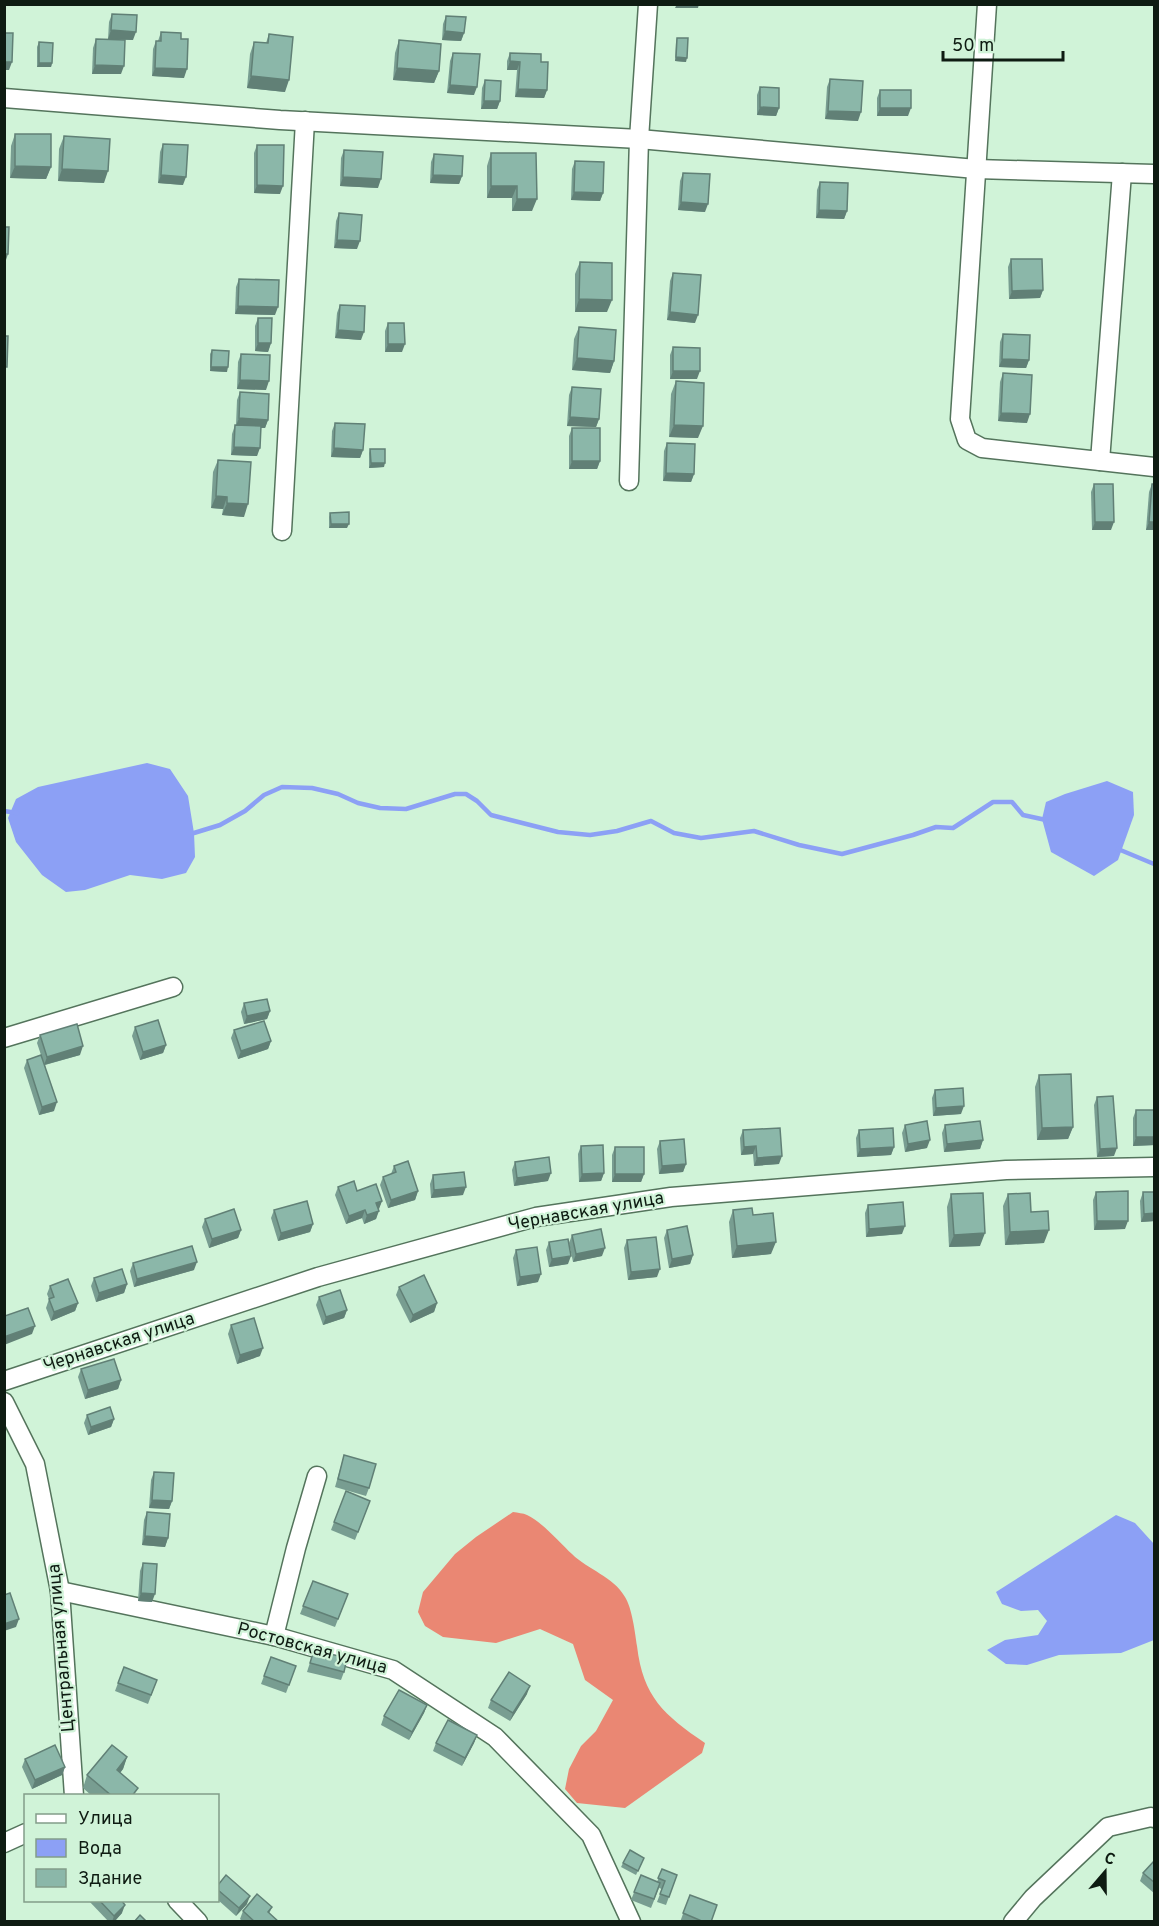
<svg xmlns="http://www.w3.org/2000/svg" width="1159" height="1926" font-family="Overpass,sans-serif">
	<rect width="100%" height="100%" fill="#d0f3d8"/>
	<path fill="#ea8773" d="M513 1512C518 1513 523 1513 527 1515 541 1521 560 1543 572 1554 588 1570 613 1576 625 1597 632 1608 635 1632 637 1646 643 1697 664 1715 705 1743L702 1753 625 1808 577 1803 565 1789 569 1769 581 1746 596 1731 613 1700 585 1680 573 1644 540 1629 496 1643 443 1637 425 1626 418 1612 423 1592 455 1554 476 1537Z"/>
	<g fill="#8ca0f5">
		<polygon points="147,763 170,769 188,796 194,833 195,857 186,873 162,879 130,875 85,890 66,892 42,875 16,842 8,818 16,799 38,787"/>
		<polygon points="1107,781 1133,792 1134,815 1118,860 1094,876 1051,852 1042,819 1046,802 1065,794"/>
		<polygon points="1116,1515 1135,1523 1154,1544 1154,1640 1121,1653 1059,1655 1027,1665 1006,1664 987,1650 1005,1640 1038,1635 1047,1621 1038,1610 1021,1611 1002,1604 996,1592"/>
	</g>
	<g fill="none" stroke-linecap="round" stroke-linejoin="round">
		<g stroke="#8ca0f5" stroke-width="4.5">
			<polyline points="4,811 17,813"/>
			<polyline points="189,833 194,833 220,825 245,811 264,795 282,787 312,788 338,794 358,803 380,808 406,809 455,794 466,794 477,801 491,815 558,832 590,835 617,831 651,821 674,833 701,838 754,831 799,845 842,854 913,835 936,827 953,828 993,802 1012,802 1023,815 1046,820"/>
			<polyline points="1118,849 1154,864"/>
		</g>
		<g stroke="#54745c" stroke-width="21">
			<g id="minor">
				<polyline points="987,4 960,419 967,440 982,448 1154,467"/>
				<polyline points="4,98 280,120 639,139 976,169 1154,174"/>
				<polyline points="1100,461 1122,173"/>
				<polyline points="629,481 639,139 648,4"/>
				<polyline points="282,531 305,121"/>
				<polyline points="4,1038 173,987"/>
				<polyline points="4,1381 318,1277 536,1217 671,1197 1006,1170 1154,1167"/>
				<polyline points="4,1402 35,1464 60,1591 74,1796"/>
				<polyline points="60,1591 274,1636 393,1670 495,1737 591,1835 631,1922"/>
				<polyline points="274,1636 296,1548 317,1476"/>
				<polyline points="4,1843 26,1833"/>
				<polyline points="177,1900 198,1922"/>
				<polyline points="1013,1922 1033,1898 1108,1827 1151,1817 1154,1818"/>
			</g>
		</g>
		<use href="#minor" stroke="#fff" stroke-width="18"/>
	</g>
	<g fill="#789d91">
		<polygon points="112,14 133,40 108,39 109,22"/>
		<polygon points="446,16 464,33 461,41 442,40 443,24"/>
		<polygon points="161,32 181,39 184,78 152,76 153,49 156,41 158,41"/>
		<polygon points="269,34 285,92 247,88 250,54 254,42 266,43"/>
		<polygon points="677,38 686,62 675,61 676,42"/>
		<polygon points="96,39 121,74 92,74 93,48"/>
		<polygon points="399,40 439,71 434,83 393,80 395,53"/>
		<polygon points="39,42 52,63 51,67 37,67 37,47"/>
		<polygon points="453,53 474,95 447,93 450,61"/>
		<polygon points="510,53 541,62 547,90 544,98 515,97 517,70 507,70 507,61"/>
		<polygon points="830,79 858,121 825,119 827,87"/>
		<polygon points="485,80 500,101 497,109 481,109 482,88"/>
		<polygon points="760,87 779,108 776,116 757,115 757,95"/>
		<polygon points="880,90 908,116 877,116 877,98"/>
		<polygon points="15,134 51,167 46,179 10,178 11,146"/>
		<polygon points="64,136 104,183 58,181 59,149"/>
		<polygon points="163,144 183,185 158,183 160,152"/>
		<polygon points="257,145 280,194 254,193 254,153"/>
		<polygon points="344,150 378,188 340,186 341,158"/>
		<polygon points="491,153 536,153 532,211 512,211 512,198 487,198 487,166"/>
		<polygon points="434,154 462,176 459,184 430,183 431,162"/>
		<polygon points="575,161 603,193 600,201 571,200 572,169"/>
		<polygon points="683,173 705,212 678,210 680,181"/>
		<polygon points="820,182 847,211 844,219 816,218 817,190"/>
		<polygon points="339,213 357,249 334,248 336,221"/>
		<polygon points="1011,259 1043,290 1040,298 1009,299 1008,267"/>
		<polygon points="580,262 607,312 575,312 575,274"/>
		<polygon points="673,273 695,323 667,320 670,281"/>
		<polygon points="239,279 275,315 235,314 236,287"/>
		<polygon points="340,305 361,340 335,338 337,313"/>
		<polygon points="258,318 271,343 268,352 255,351 255,326"/>
		<polygon points="388,323 402,352 385,352 385,331"/>
		<polygon points="579,327 614,361 610,373 572,370 574,339"/>
		<polygon points="1003,334 1029,360 1026,368 999,367 1000,342"/>
		<polygon points="673,347 697,379 670,379 670,355"/>
		<polygon points="212,350 227,372 210,371 210,354"/>
		<polygon points="241,354 266,390 237,389 238,362"/>
		<polygon points="1003,373 1027,423 998,421 1000,382"/>
		<polygon points="676,381 698,438 669,437 671,394"/>
		<polygon points="572,387 599,419 596,427 567,426 569,395"/>
		<polygon points="240,392 268,420 265,428 261,428 257,456 231,455 232,434 235,425 236,425 237,400"/>
		<polygon points="335,423 363,450 360,458 331,457 332,431"/>
		<polygon points="572,428 600,461 597,469 569,469 569,436"/>
		<polygon points="667,443 694,474 691,482 663,481 664,451"/>
		<polygon points="370,449 384,467 369,468 369,453"/>
		<polygon points="218,460 244,517 222,515 223,509 211,508 213,472"/>
		<polygon points="1094,484 1111,530 1092,530 1091,492"/>
		<polygon points="1152,484 1155,484 1155,530 1146,530 1149,492"/>
		<polygon points="330,513 347,528 329,528 329,517"/>
		<polygon points="244,1003 270,1011 267,1019 244,1024 241,1012"/>
		<polygon points="135,1027 166,1045 163,1053 140,1060 132,1036"/>
		<polygon points="234,1030 271,1041 268,1049 238,1059 231,1038"/>
		<polygon points="40,1035 80,1055 45,1065 54,1111 39,1115 24,1068 27,1060 41,1055 37,1043"/>
		<polygon points="1039,1075 1073,1127 1068,1139 1037,1140 1035,1087"/>
		<polygon points="935,1090 961,1114 933,1116 932,1098"/>
		<polygon points="1097,1097 1114,1156 1097,1157 1094,1105"/>
		<polygon points="1136,1110 1155,1110 1155,1145 1133,1146 1133,1118"/>
		<polygon points="905,1125 927,1148 905,1152 902,1133"/>
		<polygon points="945,1125 983,1140 980,1149 944,1152 942,1133"/>
		<polygon points="743,1130 779,1164 754,1166 753,1154 741,1155 740,1138"/>
		<polygon points="859,1130 894,1147 891,1155 857,1157 856,1138"/>
		<polygon points="660,1141 686,1164 683,1172 659,1174 657,1149"/>
		<polygon points="581,1146 604,1173 601,1181 579,1182 578,1154"/>
		<polygon points="615,1147 644,1174 641,1182 612,1182 612,1155"/>
		<polygon points="515,1162 548,1181 514,1186 512,1170"/>
		<polygon points="394,1166 418,1191 415,1200 388,1208 380,1185 383,1177 391,1174"/>
		<polygon points="433,1175 463,1195 431,1198 430,1184"/>
		<polygon points="338,1187 357,1191 382,1201 378,1210 376,1219 364,1224 362,1218 346,1224 335,1195"/>
		<polygon points="1096,1192 1125,1229 1094,1230 1093,1200"/>
		<polygon points="1143,1192 1155,1192 1155,1221 1141,1222 1140,1201"/>
		<polygon points="951,1194 980,1246 949,1247 947,1207"/>
		<polygon points="1008,1194 1031,1212 1044,1243 1005,1245 1003,1206"/>
		<polygon points="868,1205 902,1234 866,1237 865,1213"/>
		<polygon points="274,1210 313,1224 310,1232 278,1241 271,1218"/>
		<polygon points="733,1210 753,1215 771,1254 732,1258 729,1222"/>
		<polygon points="205,1219 241,1230 238,1238 209,1248 202,1227"/>
		<polygon points="667,1230 693,1255 690,1264 669,1268 664,1238"/>
		<polygon points="572,1235 602,1256 573,1262 569,1243"/>
		<polygon points="627,1240 657,1277 628,1280 624,1248"/>
		<polygon points="549,1242 568,1264 549,1267 546,1250"/>
		<polygon points="516,1250 538,1282 517,1286 513,1258"/>
		<polygon points="133,1263 194,1270 134,1287 130,1271"/>
		<polygon points="94,1278 127,1284 124,1293 96,1302 91,1286"/>
		<polygon points="50,1286 78,1303 75,1311 51,1321 46,1308 49,1299 47,1294"/>
		<polygon points="399,1287 437,1303 434,1312 410,1323 396,1295"/>
		<polygon points="319,1297 347,1310 344,1318 323,1325 316,1305"/>
		<polygon points="231,1325 260,1356 237,1364 228,1334"/>
		<polygon points="81,1369 121,1380 118,1389 85,1399 78,1377"/>
		<polygon points="87,1415 114,1419 111,1427 88,1435 84,1423"/>
		<polygon points="344,1455 369,1488 366,1496 335,1487"/>
		<polygon points="154,1472 172,1501 169,1509 149,1508 151,1480"/>
		<polygon points="346,1491 370,1501 355,1540 331,1530"/>
		<polygon points="147,1512 168,1538 165,1547 142,1545 144,1520"/>
		<polygon points="143,1563 152,1602 138,1601 140,1571"/>
		<polygon points="313,1581 348,1594 335,1627 300,1614"/>
		<polygon points="314,1650 344,1672 341,1680 307,1672"/>
		<polygon points="271,1657 296,1666 286,1693 261,1684"/>
		<polygon points="124,1667 157,1680 148,1704 115,1691"/>
		<polygon points="527,1694 510,1721 488,1708 491,1700"/>
		<polygon points="427,1705 424,1713 409,1740 381,1725 384,1716"/>
		<polygon points="477,1735 474,1743 462,1766 433,1751 436,1743"/>
		<polygon points="127,1757 123,1769 120,1773 136,1796 92,1796 83,1788 87,1775"/>
		<polygon points="25,1759 65,1767 62,1775 32,1789 22,1767"/>
		<polygon points="644,1858 636,1875 621,1867 623,1863"/>
		<polygon points="1155,1860 1155,1894 1140,1881 1143,1873"/>
		<polygon points="662,1869 677,1875 666,1905 657,1902 662,1889 659,1888 651,1908 631,1900 641,1875 657,1882"/>
		<polygon points="218,1885 247,1904 236,1916 218,1900"/>
		<polygon points="690,1895 711,1922 680,1922"/>
		<polygon points="88,1900 121,1900 122,1913 114,1922 109,1922"/>
		<polygon points="272,1907 269,1914 279,1922 243,1922 240,1919 243,1911"/>
	</g>
	<g fill="#618076">
		<polygon points="677,4 699,4 698,8 675,8"/>
		<polygon points="111,30 136,32 133,40 108,39"/>
		<polygon points="445,31 464,33 461,41 442,40"/>
		<polygon points="676,57 687,58 686,62 675,61"/>
		<polygon points="510,61 520,62 517,70 507,70"/>
		<polygon points="4,62 12,62 9,70 4,70"/>
		<polygon points="39,63 52,63 51,67 37,67"/>
		<polygon points="95,65 124,66 121,74 92,74"/>
		<polygon points="155,68 187,69 184,78 152,76"/>
		<polygon points="397,68 439,71 434,83 393,80"/>
		<polygon points="251,76 289,80 285,92 247,88"/>
		<polygon points="450,85 477,87 474,95 447,93"/>
		<polygon points="518,89 547,90 544,98 515,97"/>
		<polygon points="484,101 500,101 497,109 481,109"/>
		<polygon points="760,107 779,108 776,116 757,115"/>
		<polygon points="880,108 911,108 908,116 877,116"/>
		<polygon points="828,111 861,112 858,121 825,119"/>
		<polygon points="15,166 51,167 46,179 10,178"/>
		<polygon points="62,169 108,171 104,183 58,181"/>
		<polygon points="161,175 186,177 183,185 158,183"/>
		<polygon points="433,175 462,176 459,184 430,183"/>
		<polygon points="343,177 381,179 378,188 340,186"/>
		<polygon points="257,185 283,186 280,194 254,193"/>
		<polygon points="491,186 517,186 512,198 487,198"/>
		<polygon points="574,192 603,193 600,201 571,200"/>
		<polygon points="517,199 537,199 532,211 512,211"/>
		<polygon points="681,202 708,204 705,212 678,210"/>
		<polygon points="819,210 847,211 844,219 816,218"/>
		<polygon points="337,240 360,241 357,249 334,248"/>
		<polygon points="4,254 8,254 5,263 4,262"/>
		<polygon points="1043,290 1040,298 1009,299 1012,291"/>
		<polygon points="579,299 612,300 607,312 575,312"/>
		<polygon points="238,306 278,307 275,315 235,314"/>
		<polygon points="670,312 698,315 695,323 667,320"/>
		<polygon points="338,330 364,332 361,340 335,338"/>
		<polygon points="258,343 271,343 268,352 255,351"/>
		<polygon points="388,344 405,344 402,352 385,352"/>
		<polygon points="577,358 614,361 610,373 572,370"/>
		<polygon points="1002,359 1029,360 1026,368 999,367"/>
		<polygon points="211,367 228,367 227,372 210,371"/>
		<polygon points="673,371 700,371 697,379 670,379"/>
		<polygon points="240,380 269,381 266,390 237,389"/>
		<polygon points="1001,413 1030,414 1027,423 998,421"/>
		<polygon points="570,417 599,419 596,427 567,426"/>
		<polygon points="239,418 268,420 265,428 236,426"/>
		<polygon points="674,425 703,426 698,438 669,437"/>
		<polygon points="234,447 260,448 257,456 231,455"/>
		<polygon points="334,448 363,450 360,458 331,457"/>
		<polygon points="572,461 600,461 597,469 569,469"/>
		<polygon points="371,463 385,463 384,467 369,468"/>
		<polygon points="666,473 694,474 691,482 663,481"/>
		<polygon points="216,496 227,497 223,509 211,508"/>
		<polygon points="227,503 248,504 244,517 222,515"/>
		<polygon points="1095,522 1114,522 1111,530 1092,530"/>
		<polygon points="1149,522 1155,522 1155,530 1146,530"/>
		<polygon points="331,524 349,524 347,528 329,528"/>
		<polygon points="270,1011 267,1019 244,1024 247,1016"/>
		<polygon points="271,1041 268,1049 238,1059 241,1051"/>
		<polygon points="166,1045 163,1053 140,1060 143,1052"/>
		<polygon points="83,1046 80,1055 44,1065 47,1057"/>
		<polygon points="57,1102 54,1111 39,1115 42,1107"/>
		<polygon points="964,1106 961,1114 933,1116 936,1108"/>
		<polygon points="1073,1127 1068,1139 1037,1140 1042,1128"/>
		<polygon points="1136,1137 1155,1137 1155,1145 1133,1146"/>
		<polygon points="930,1140 927,1148 905,1152 908,1144"/>
		<polygon points="983,1140 980,1149 944,1152 947,1144"/>
		<polygon points="756,1146 753,1154 741,1155 744,1147"/>
		<polygon points="894,1147 891,1155 857,1157 860,1149"/>
		<polygon points="1117,1148 1114,1156 1097,1157 1100,1149"/>
		<polygon points="782,1156 779,1164 754,1166 757,1158"/>
		<polygon points="686,1164 683,1172 659,1174 662,1166"/>
		<polygon points="551,1173 548,1181 514,1186 517,1178"/>
		<polygon points="604,1173 601,1181 579,1182 582,1174"/>
		<polygon points="615,1174 644,1174 641,1182 612,1182"/>
		<polygon points="466,1187 463,1195 431,1198 434,1190"/>
		<polygon points="418,1191 415,1200 388,1208 391,1200"/>
		<polygon points="382,1201 379,1209 373,1212 376,1203"/>
		<polygon points="365,1210 362,1218 346,1224 349,1216"/>
		<polygon points="379,1211 376,1219 364,1224 367,1215"/>
		<polygon points="1155,1213 1155,1221 1141,1222 1144,1214"/>
		<polygon points="1097,1221 1128,1221 1125,1229 1094,1230"/>
		<polygon points="313,1224 310,1232 278,1241 281,1233"/>
		<polygon points="905,1226 902,1234 866,1237 869,1229"/>
		<polygon points="241,1230 238,1238 209,1248 212,1239"/>
		<polygon points="1049,1230 1044,1243 1005,1245 1010,1232"/>
		<polygon points="985,1233 980,1246 949,1247 954,1235"/>
		<polygon points="776,1242 771,1254 732,1258 737,1246"/>
		<polygon points="605,1248 602,1256 573,1262 576,1254"/>
		<polygon points="693,1255 690,1264 669,1268 672,1259"/>
		<polygon points="571,1256 568,1264 549,1267 552,1259"/>
		<polygon points="197,1262 194,1270 134,1287 137,1279"/>
		<polygon points="660,1269 657,1277 628,1280 631,1272"/>
		<polygon points="541,1274 538,1282 517,1286 520,1277"/>
		<polygon points="127,1284 124,1293 96,1302 99,1293"/>
		<polygon points="78,1303 75,1311 51,1321 54,1312"/>
		<polygon points="437,1303 434,1312 410,1323 413,1315"/>
		<polygon points="347,1310 344,1318 323,1325 326,1317"/>
		<polygon points="35,1326 32,1334 4,1345 4,1337"/>
		<polygon points="263,1348 260,1356 237,1364 240,1355"/>
		<polygon points="121,1380 118,1389 85,1399 88,1390"/>
		<polygon points="114,1419 111,1427 88,1435 91,1427"/>
		<polygon points="152,1500 172,1501 169,1509 149,1508"/>
		<polygon points="145,1536 168,1538 165,1547 142,1545"/>
		<polygon points="141,1593 155,1594 152,1602 138,1601"/>
		<polygon points="19,1619 16,1627 4,1631 4,1624"/>
		<polygon points="530,1686 527,1694 510,1721 513,1713"/>
		<polygon points="427,1705 424,1713 409,1740 412,1732"/>
		<polygon points="477,1735 474,1743 462,1766 465,1758"/>
		<polygon points="127,1757 123,1769 112,1783 117,1770"/>
		<polygon points="65,1767 62,1775 32,1789 35,1780"/>
		<polygon points="250,1896 247,1904 236,1916 239,1908"/>
		<polygon points="125,1905 122,1913 114,1922 112,1922 114,1916"/>
	</g>
	<g fill="#8bb7a9" stroke="#618076" stroke-width="1.5">
		<polygon points="112,14 137,15 136,32 111,30"/>
		<polygon points="446,16 466,17 464,33 445,31"/>
		<polygon points="161,32 181,33 181,39 188,39 187,69 155,68 156,41 161,41"/>
		<polygon points="4,33 13,33 12,62 4,62"/>
		<polygon points="269,34 293,37 289,80 251,76 254,42 268,43"/>
		<polygon points="677,38 688,38 687,58 676,57"/>
		<polygon points="96,39 125,40 124,66 95,65"/>
		<polygon points="399,40 441,44 439,71 397,68"/>
		<polygon points="39,42 53,43 52,63 39,63"/>
		<polygon points="453,53 480,54 477,87 450,85"/>
		<polygon points="510,53 541,54 541,62 548,62 547,90 518,89 520,62 510,61"/>
		<polygon points="830,79 863,81 861,112 828,111"/>
		<polygon points="485,80 501,81 500,101 484,101"/>
		<polygon points="760,87 779,88 779,108 760,107"/>
		<rect x="880" y="90" width="31" height="18"/>
		<polygon points="15,134 51,134 51,167 15,166"/>
		<polygon points="64,136 110,139 108,171 62,169"/>
		<polygon points="163,144 188,145 186,177 161,175"/>
		<polygon points="257,145 284,145 283,186 257,185"/>
		<polygon points="344,150 383,152 381,179 343,177"/>
		<polygon points="491,153 536,153 537,199 517,199 517,186 491,186"/>
		<polygon points="434,154 463,156 462,176 433,175"/>
		<polygon points="575,161 604,162 603,193 574,192"/>
		<polygon points="683,173 710,174 708,204 681,202"/>
		<polygon points="820,182 848,183 847,211 819,210"/>
		<polygon points="339,213 362,215 360,241 337,240"/>
		<polygon points="4,227 9,227 8,254 4,254"/>
		<polygon points="1011,259 1042,259 1043,290 1012,291"/>
		<polygon points="580,262 612,263 612,300 579,299"/>
		<polygon points="673,273 701,275 698,315 670,312"/>
		<polygon points="239,279 279,280 278,307 238,306"/>
		<polygon points="340,305 365,306 364,332 338,330"/>
		<polygon points="258,318 272,318 271,343 258,343"/>
		<polygon points="388,323 404,323 405,344 388,344"/>
		<polygon points="579,327 616,330 614,361 577,358"/>
		<polygon points="1003,334 1030,335 1029,360 1002,359"/>
		<polygon points="4,336 8,336 7,367 4,367"/>
		<polygon points="673,347 700,348 700,371 673,371"/>
		<polygon points="212,350 229,351 228,367 211,367"/>
		<polygon points="241,354 270,355 269,381 240,380"/>
		<polygon points="1003,373 1032,375 1030,414 1001,413"/>
		<polygon points="676,381 704,383 703,426 674,425"/>
		<polygon points="572,387 601,389 599,419 570,417"/>
		<polygon points="240,392 269,394 268,420 239,418"/>
		<polygon points="335,423 365,424 363,450 334,448"/>
		<polygon points="235,425 261,426 260,448 234,447"/>
		<rect x="572" y="428" width="28" height="33"/>
		<polygon points="667,443 695,444 694,474 666,473"/>
		<polygon points="370,449 385,449 385,463 371,463"/>
		<polygon points="218,460 251,462 248,504 227,503 227,497 216,496"/>
		<polygon points="1094,484 1113,484 1114,522 1095,522"/>
		<polygon points="1152,484 1155,484 1155,522 1149,522"/>
		<polygon points="349,512 349,524 331,524 330,513"/>
		<polygon points="267,999 270,1011 247,1016 244,1003"/>
		<polygon points="158,1020 166,1045 143,1052 135,1027"/>
		<polygon points="264,1021 271,1041 241,1051 234,1030"/>
		<polygon points="77,1024 83,1046 47,1057 40,1035"/>
		<polygon points="41,1055 57,1102 42,1107 27,1060"/>
		<polygon points="1071,1074 1073,1127 1042,1128 1039,1075"/>
		<polygon points="963,1088 964,1106 936,1108 935,1090"/>
		<polygon points="1113,1096 1117,1148 1100,1149 1097,1097"/>
		<rect x="1136" y="1110" width="19" height="27"/>
		<polygon points="927,1121 930,1140 908,1144 905,1125"/>
		<polygon points="980,1121 983,1140 947,1144 945,1125"/>
		<polygon points="780,1128 782,1156 757,1158 756,1146 744,1147 743,1130"/>
		<polygon points="893,1128 894,1147 860,1149 859,1130"/>
		<polygon points="684,1139 686,1164 662,1166 660,1141"/>
		<polygon points="603,1145 604,1173 582,1174 581,1146"/>
		<rect x="615" y="1147" width="29" height="27"/>
		<polygon points="549,1157 551,1173 517,1178 515,1162"/>
		<polygon points="408,1161 418,1191 391,1200 383,1177 396,1172 394,1166"/>
		<polygon points="464,1172 466,1187 434,1190 433,1175"/>
		<polygon points="354,1181 357,1191 376,1184 382,1201 376,1203 379,1211 367,1215 365,1210 349,1216 338,1187"/>
		<polygon points="1128,1191 1128,1221 1097,1221 1096,1192"/>
		<polygon points="1143,1192 1155,1192 1155,1213 1144,1214"/>
		<polygon points="983,1193 985,1233 954,1235 951,1194"/>
		<polygon points="1030,1193 1031,1212 1048,1211 1049,1230 1010,1232 1008,1194"/>
		<polygon points="307,1201 313,1224 281,1233 274,1210"/>
		<polygon points="903,1202 905,1226 869,1229 868,1205"/>
		<polygon points="752,1208 753,1215 773,1213 776,1242 737,1246 733,1210"/>
		<polygon points="234,1209 241,1230 212,1239 205,1219"/>
		<polygon points="687,1226 693,1255 672,1259 667,1230"/>
		<polygon points="601,1229 605,1248 576,1254 572,1235"/>
		<polygon points="656,1237 660,1269 631,1272 627,1240"/>
		<polygon points="568,1239 571,1256 552,1259 549,1242"/>
		<polygon points="192,1246 197,1262 137,1279 133,1263"/>
		<polygon points="537,1247 541,1274 520,1277 516,1250"/>
		<polygon points="122,1269 127,1284 99,1293 94,1278"/>
		<polygon points="424,1275 437,1303 413,1315 399,1287"/>
		<polygon points="68,1279 78,1303 54,1312 49,1299 54,1297 50,1286"/>
		<polygon points="340,1290 347,1310 326,1317 319,1297"/>
		<polygon points="28,1308 35,1326 4,1337 4,1315 5,1316"/>
		<polygon points="254,1318 263,1348 240,1355 231,1325"/>
		<polygon points="114,1359 121,1380 88,1390 81,1369"/>
		<polygon points="110,1407 114,1419 91,1427 87,1415"/>
		<polygon points="344,1455 376,1464 369,1488 338,1479"/>
		<polygon points="154,1472 174,1473 172,1501 152,1500"/>
		<polygon points="346,1491 370,1501 358,1532 334,1522"/>
		<polygon points="147,1512 170,1514 168,1538 145,1536"/>
		<polygon points="143,1563 157,1564 155,1594 141,1593"/>
		<polygon points="313,1581 348,1594 338,1619 303,1606"/>
		<polygon points="10,1593 19,1619 4,1624 4,1595"/>
		<polygon points="314,1650 347,1658 344,1672 310,1663"/>
		<polygon points="271,1657 296,1666 289,1685 264,1676"/>
		<polygon points="124,1667 157,1680 151,1695 118,1683"/>
		<polygon points="509,1672 530,1686 513,1713 491,1700"/>
		<polygon points="399,1690 427,1705 412,1732 384,1716"/>
		<polygon points="448,1720 477,1735 465,1758 436,1743"/>
		<polygon points="55,1745 65,1767 35,1780 25,1759"/>
		<polygon points="112,1745 127,1757 117,1770 138,1788 132,1796 112,1796 87,1775"/>
		<polygon points="630,1850 644,1858 638,1871 623,1863"/>
		<polygon points="1155,1860 1155,1883 1143,1873"/>
		<polygon points="662,1869 677,1875 669,1897 660,1894 665,1881 658,1878"/>
		<polygon points="226,1875 250,1896 239,1908 218,1890 218,1885"/>
		<polygon points="641,1875 660,1883 654,1899 634,1892"/>
		<polygon points="257,1894 272,1907 268,1912 279,1922 255,1922 243,1911"/>
		<polygon points="690,1895 717,1905 711,1922 704,1922 683,1913"/>
		<polygon points="99,1900 121,1900 125,1905 114,1916"/>
		<polygon points="140,1915 147,1922 134,1922"/>
	</g>
	<g text-anchor="middle" dominant-baseline="central" stroke-width="4.5" stroke-linejoin="round" paint-order="stroke">
		<g font-size="18" fill="#0e1b12" stroke="#d0f3d8">
			<text transform="translate(586 1212) rotate(-10)">Чернавская улица</text>
			<text transform="translate(119 1343) rotate(-18)">Чернавская улица</text>
			<text transform="translate(62 1648) rotate(-95)">Центральная улица</text>
			<text transform="translate(312 1649) rotate(15)">Ростовская улица</text>
		</g>
	</g>
	<rect width="1159" height="1926" fill="none" stroke="#0e1b12" stroke-width="12"/>
	<rect x="24" y="1794" width="195" height="108" fill="#d0f3d8" stroke="#829d89" stroke-width="1.5"/>
	<rect x="36" y="1814" width="30" height="9" fill="#ffffff" stroke="#829d89" stroke-width="1.5"/>
	<text x="78" y="1824" font-size="18" fill="#0e1b12">Улица</text>
	<rect x="36" y="1839" width="30" height="18" fill="#8ca0f5" stroke="#829d89" stroke-width="1.5"/>
	<text x="78" y="1854" font-size="18" fill="#0e1b12">Вода</text>
	<rect x="36" y="1869" width="30" height="18" fill="#8bb7a9" stroke="#829d89" stroke-width="1.5"/>
	<text x="78" y="1884" font-size="18" fill="#0e1b12">Здание</text>
	<g transform="translate(1105 1872) rotate(20)" stroke="#d0f3d8" stroke-width="4.5" paint-order="stroke">
	<path d="M0-4.5L10 22L0 15L-10 22Z" fill="#0e1b12"/>
	<text y="-9" font-size="16" font-weight="bold" text-anchor="middle" fill="#0e1b12">С</text>
	</g>
	<path d="M943 51v9h120v-9" fill="none" stroke="#0e1b12" stroke-width="3"/>
	<text x="952" y="51" font-size="18" fill="#0e1b12" stroke="#d0f3d8" stroke-width="4.5" paint-order="stroke">50 m</text>
</svg>
